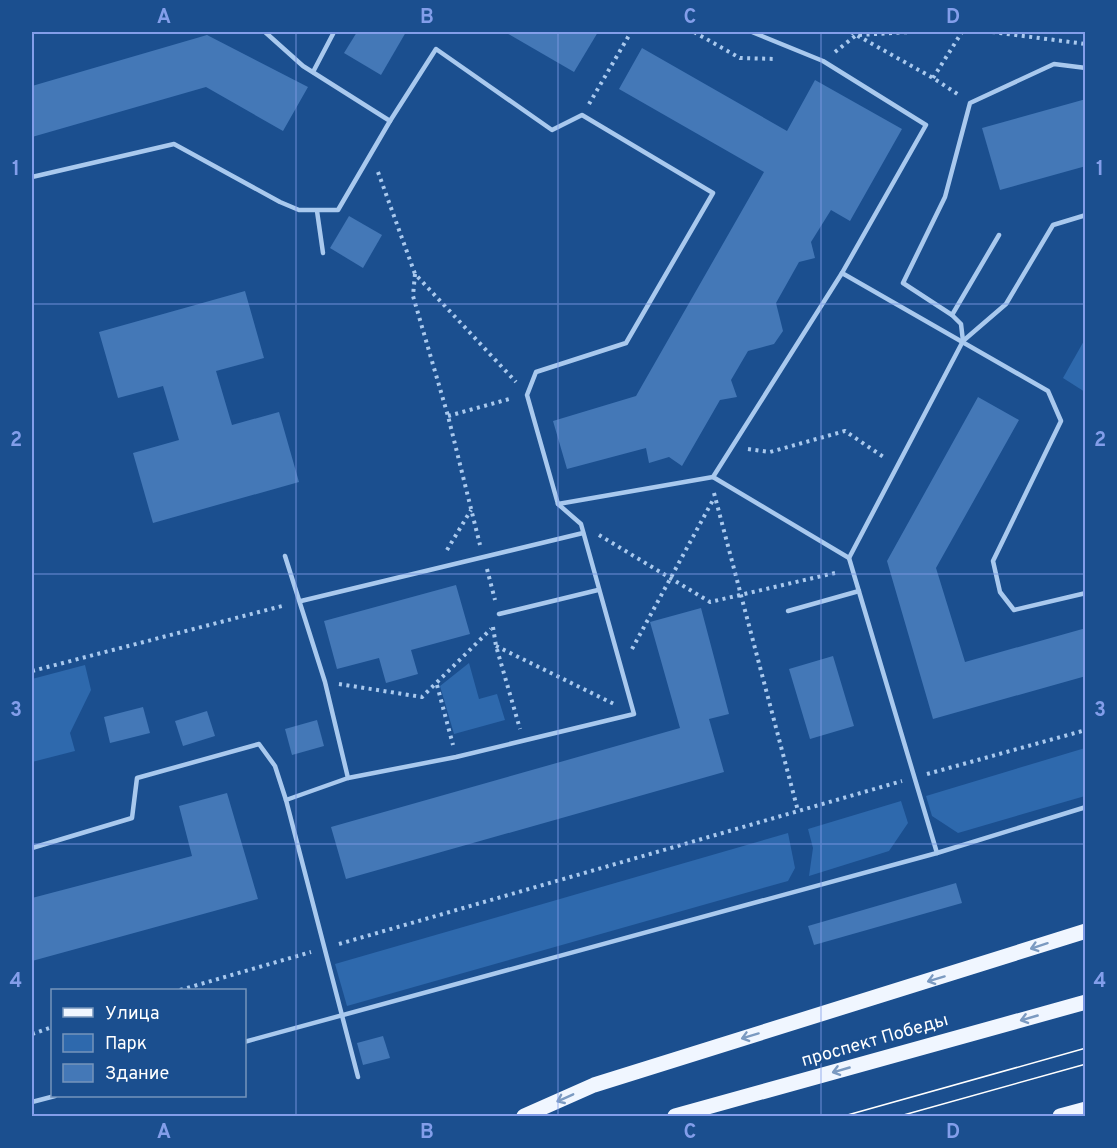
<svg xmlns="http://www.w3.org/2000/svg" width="1117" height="1148" font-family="Overpass,sans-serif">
	<rect width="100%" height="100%" fill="#1b4f8f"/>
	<g fill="#2e69ad">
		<polygon points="1085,339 1085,392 1063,378"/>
		<polygon points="469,663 479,699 497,694 505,720 454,734 440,686"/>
		<polygon points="85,665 91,690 70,733 75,751 32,762 32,679"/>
		<polygon points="1085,748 1085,796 958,833 932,816 926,796"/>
		<polygon points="901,801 908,823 889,851 809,876 813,848 808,829"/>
		<polygon points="788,833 795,868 788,881 347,1006 335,964"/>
	</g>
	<g fill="#4478b7">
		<polygon points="357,32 406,32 381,75 344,53"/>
		<polygon points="505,32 598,32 574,72"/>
		<polygon points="207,35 308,87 283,131 206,87 32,137 32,86"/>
		<polygon points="642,48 787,131 815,80 902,129 850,221 831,210 811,242 815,258 799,262 776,303 783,331 774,344 748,351 731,380 737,397 720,400 682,466 669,457 649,463 646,448 567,469 553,421 636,396 764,172 619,89"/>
		<polygon points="1086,99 1086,166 1000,190 982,128"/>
		<polygon points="349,216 382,235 363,268 330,248"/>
		<polygon points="245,291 264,358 216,371 232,425 279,412 299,482 153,523 133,453 179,440 163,386 118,398 99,332"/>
		<polygon points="978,397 1019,420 936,568 965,662 1086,628 1086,676 933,719 887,561"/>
		<polygon points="456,585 470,634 411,650 418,674 386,683 379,658 337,669 324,621"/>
		<polygon points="701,608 729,714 709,719 724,772 346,879 331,827 680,728 650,622"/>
		<polygon points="833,656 854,726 810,739 789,669"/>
		<polygon points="143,707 150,733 110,743 104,717"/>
		<polygon points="207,711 215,736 183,746 175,721"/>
		<polygon points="317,720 324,746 292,755 285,729"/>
		<polygon points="227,793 258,899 32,961 32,898 192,856 179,806"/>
		<polygon points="956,883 962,903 814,945 808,926"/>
		<polygon points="383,1036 390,1058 363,1065 357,1043"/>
	</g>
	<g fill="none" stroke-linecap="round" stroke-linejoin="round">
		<g stroke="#a9c9ee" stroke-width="4" stroke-dasharray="3 4.5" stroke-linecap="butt">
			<polyline points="694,32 740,58 776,59"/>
			<polyline points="851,32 933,78 959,95"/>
			<polyline points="992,32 1086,44"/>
			<polyline points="859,35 910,32"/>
			<polyline points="835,52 860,32"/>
			<polyline points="933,78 962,32"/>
			<polyline points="589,104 631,32"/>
			<polyline points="378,172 415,274 516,382"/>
			<polyline points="415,274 413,296 448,416 480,545"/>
			<polyline points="448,416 513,398"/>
			<polyline points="748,449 770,452 845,431 885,458"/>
			<polyline points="714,493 798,811"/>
			<polyline points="599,535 710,602 839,572"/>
			<polyline points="447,550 471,510"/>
			<polyline points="487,569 495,600"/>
			<polyline points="493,627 496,646 520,729"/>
			<polyline points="496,646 614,704"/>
			<polyline points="632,649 713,500"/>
			<polyline points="32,671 286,605"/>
			<polyline points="339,684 422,697 491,629"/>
			<polyline points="437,685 453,745"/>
			<polyline points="927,774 1086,730"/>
			<polyline points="339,944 902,781"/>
			<polyline points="180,990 311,952"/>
			<polyline points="32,1034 52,1027"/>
		</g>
		<g stroke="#a9c9ee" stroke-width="4.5">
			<polyline points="265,32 303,66 390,121 436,49 552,130 582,115 713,193 626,343 536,372 527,395 558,504 713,477 849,558"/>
			<polyline points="752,32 823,61 926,125 842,273"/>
			<polyline points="313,72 334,32"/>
			<polyline points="32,177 174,144 280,202 299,210 338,210 390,121"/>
			<polyline points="317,211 323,253"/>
			<polyline points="999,235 952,315 903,283 945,197 970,103 1054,64 1086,68"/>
			<polyline points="952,315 961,324 963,341"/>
			<polyline points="713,477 842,273 1048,391 1061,421 993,561 1000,592 1014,610 1086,593"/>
			<polyline points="285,556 325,682 348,778"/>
			<polyline points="301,601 583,533"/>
			<polyline points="788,611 859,591"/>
			<polyline points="499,614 598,590"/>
			<polyline points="286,800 348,778 456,757 634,714 581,524 558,504"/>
			<polyline points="32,848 132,818 137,778 259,744 275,766 286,800 358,1077"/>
			<polyline points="937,853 849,558 963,341 1006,304 1053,225 1086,215"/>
			<polyline points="244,1042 937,853 1086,807"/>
			<polyline points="32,1102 55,1096"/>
		</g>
		<g stroke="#f0f6ff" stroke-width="15">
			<polyline points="524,1116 594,1085 1086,931"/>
			<polyline points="675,1116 1086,1002"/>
			<polyline points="1060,1116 1086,1109"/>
		</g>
		<g stroke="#fff" stroke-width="1.5">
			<polyline points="844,1116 1086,1048"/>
			<polyline points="900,1116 1086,1064"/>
		</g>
	</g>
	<defs><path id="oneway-shaft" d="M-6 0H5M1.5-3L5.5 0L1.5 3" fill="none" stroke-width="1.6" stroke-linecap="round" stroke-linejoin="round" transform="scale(1.5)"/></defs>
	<g stroke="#7b9ac1">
		<use href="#oneway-shaft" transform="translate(1039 946) rotate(162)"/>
		<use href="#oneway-shaft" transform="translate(936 979) rotate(163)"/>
		<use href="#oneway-shaft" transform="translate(1029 1018) rotate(164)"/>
		<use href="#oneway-shaft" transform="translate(750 1036) rotate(163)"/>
		<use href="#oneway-shaft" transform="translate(841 1070) rotate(164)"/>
		<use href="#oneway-shaft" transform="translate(565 1098) rotate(156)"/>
	</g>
	<path fill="none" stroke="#839eea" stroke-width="1.5" stroke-opacity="0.55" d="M296 32V1116M558 32V1116M821 32V1116M32 304H1086M32 574H1086M32 844H1086"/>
	<g text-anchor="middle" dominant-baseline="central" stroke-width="4.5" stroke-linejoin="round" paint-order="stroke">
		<g font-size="18" fill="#fff" stroke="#1b4f8f">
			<text transform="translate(875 1041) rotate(-16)">проспект Победы</text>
		</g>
	</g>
	<rect width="1117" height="1148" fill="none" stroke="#1b4f8f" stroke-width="66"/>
	<rect x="51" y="989" width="195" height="108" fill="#1b4f8f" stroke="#7695bc" stroke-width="1.5"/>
	<rect x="63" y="1008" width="30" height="9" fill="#f0f6ff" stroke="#7695bc" stroke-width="1.5"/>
	<text x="105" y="1019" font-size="18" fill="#ffffff">Улица</text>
	<rect x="63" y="1034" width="30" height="18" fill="#2e69ad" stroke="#7695bc" stroke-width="1.5"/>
	<text x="105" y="1049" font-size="18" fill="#ffffff">Парк</text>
	<rect x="63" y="1064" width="30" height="18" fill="#4478b7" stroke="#7695bc" stroke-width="1.5"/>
	<text x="105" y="1079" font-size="18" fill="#ffffff">Здание</text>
	<rect x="33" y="33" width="1051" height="1082" fill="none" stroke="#839eea" stroke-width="2"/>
	<g font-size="20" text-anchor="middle" font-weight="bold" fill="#839eea">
		<text x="164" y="23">A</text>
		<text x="427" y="23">B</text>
		<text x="690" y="23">C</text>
		<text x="953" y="23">D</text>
		<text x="16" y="175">1</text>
		<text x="1100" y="175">1</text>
		<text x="16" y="446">2</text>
		<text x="1100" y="446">2</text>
		<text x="16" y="716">3</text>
		<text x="1100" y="716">3</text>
		<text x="16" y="987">4</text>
		<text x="1100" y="987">4</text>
		<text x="164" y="1138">A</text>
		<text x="427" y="1138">B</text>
		<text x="690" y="1138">C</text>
		<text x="953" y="1138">D</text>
	</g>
</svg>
